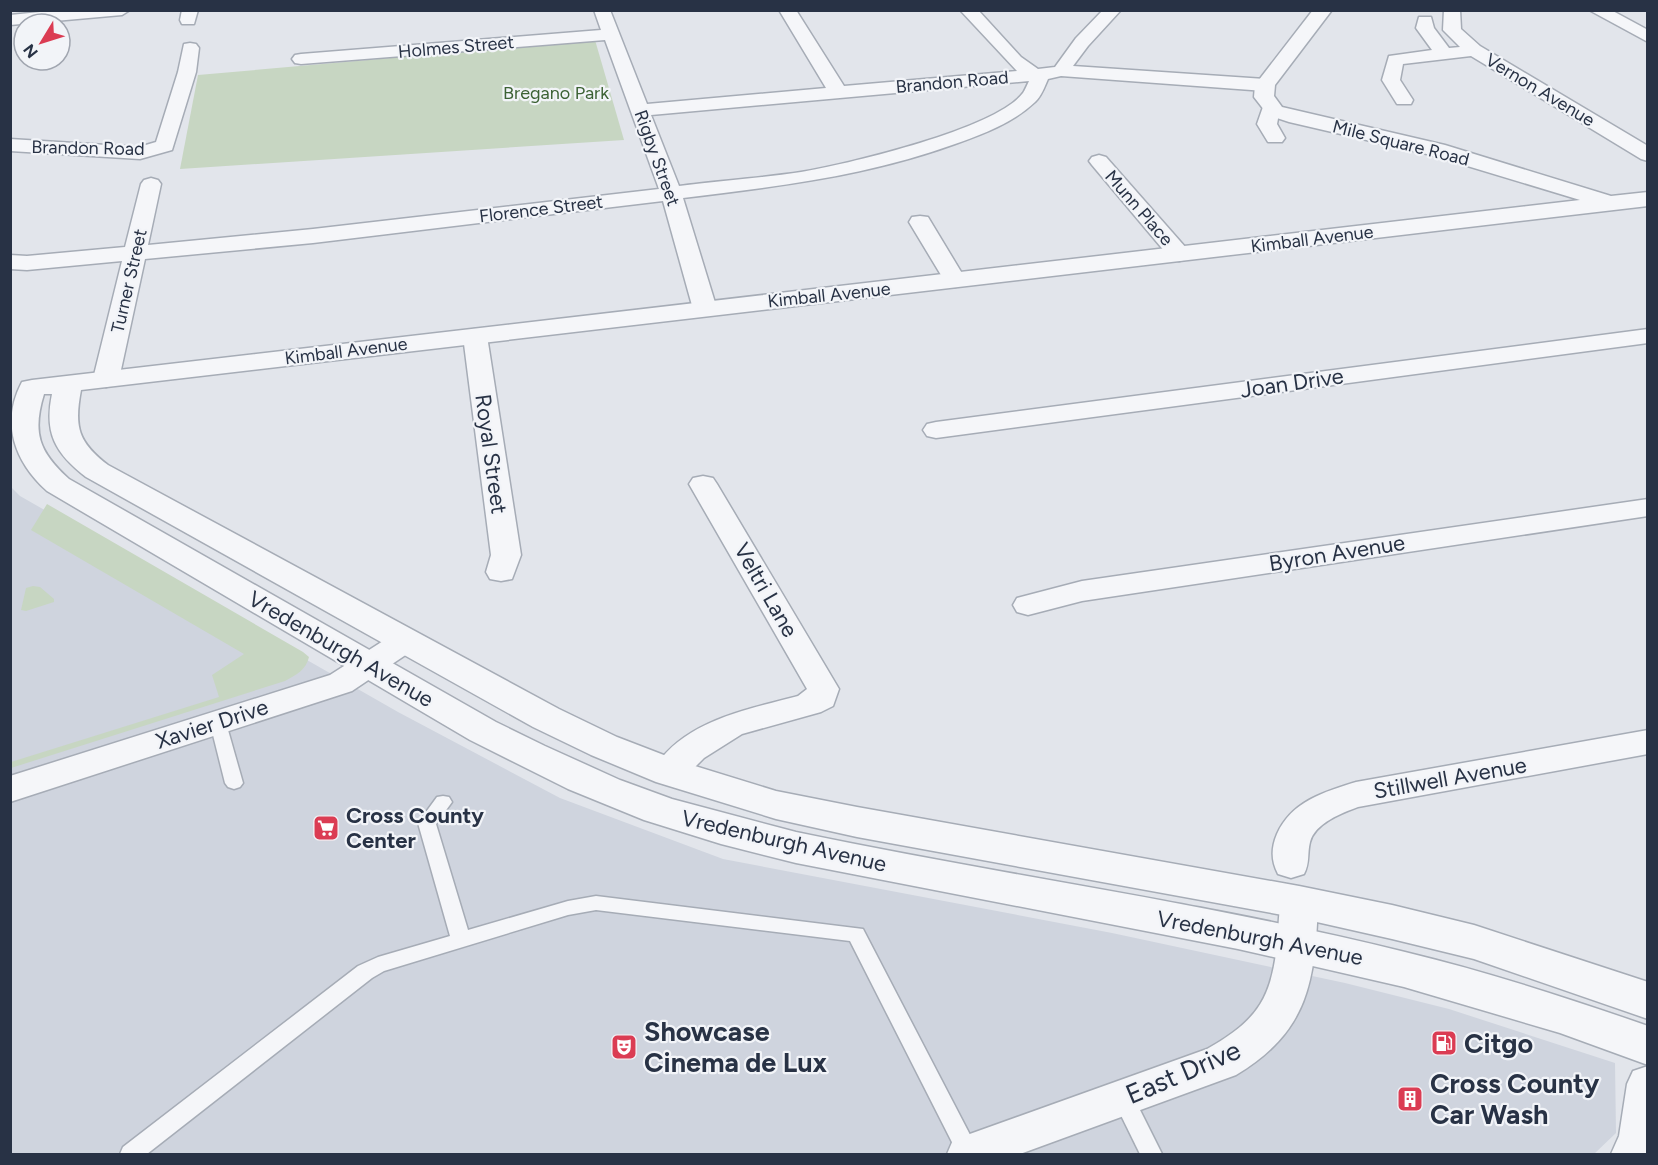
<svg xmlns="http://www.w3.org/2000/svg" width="1658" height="1165" font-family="Figtree,sans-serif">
	<rect width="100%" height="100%" fill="#e2e5eb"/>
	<polygon fill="#cfd4de" points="10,486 20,496 398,712 560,798 723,859 1112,933 1345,983 1449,1009 1615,1063 1616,1133 1594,1154 11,1154"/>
	<g fill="#c7d6c2">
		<polygon points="595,40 624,140 180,169 198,75"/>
		<path d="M47 504 303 652 309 657C306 670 296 675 285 681L11 768V762L219 697 212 675 244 654 31 530Z"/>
		<polygon points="33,586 40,587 54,599 54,602 26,611 21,610 26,588"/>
	</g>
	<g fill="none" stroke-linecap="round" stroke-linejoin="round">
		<g stroke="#a6acb6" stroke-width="3">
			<g id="service">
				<polygon points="218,717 224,719 226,723 243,783 240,787 234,789 228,787 225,783 210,723 212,719"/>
				<polygon points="443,796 449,797 452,802 436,824 468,930 568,901 596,896 863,929 980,1154 958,1154 850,941 596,910 568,915 384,971 372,978 147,1154 120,1154 123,1147 358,966 378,957 450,936 418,823 437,797"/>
				<polygon points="1123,1088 1130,1090 1162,1154 1140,1154 1112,1097 1116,1090"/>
			</g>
		</g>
		<g stroke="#a6acb6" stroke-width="3">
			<g id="minor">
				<polygon points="60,10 130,10 122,15 10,25 10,15"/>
				<polygon points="182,10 198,10 194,24 182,24 180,20"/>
				<path d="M594 10H610L647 104 826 88 779 10H796L844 86 1017 71 960 10H978L1021 57 1038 69 1055 67 1076 38 1103 10H1121L1088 46 1073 66 1265 79 1271 81 1274 85 1271 89 1265 91 1061 76 1048 79C1045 86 1041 97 1035 102 1013 123 983 134 955 144 867 176 775 187 683 198L717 309 713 314 705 316 697 314 693 309 663 201 313 243 145 259 119 379 115 384 106 387 97 384 93 379 122 261 27 270 10 269V255L27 256 125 247 141 184 144 180 151 178 158 180 161 184 148 245 313 229 659 189 605 40 301 64 295 63 292 59 295 55 301 54 601 30ZM1029 81C1027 85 1025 90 1023 93 996 129 848 164 801 172 761 178 719 181 679 186L651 115Z"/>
				<polygon points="1444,10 1460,10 1461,29 1480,46 1648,146 1648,161 1641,159 1471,56 1403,64 1400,80 1413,100 1411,104 1397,104 1382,80 1389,56 1432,50 1416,28 1419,17 1431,17 1434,28 1449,48 1460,47 1443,30"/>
				<polygon points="1589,10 1611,10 1648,30 1648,42"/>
				<polygon points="190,43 196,44 199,48 196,72 172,150 140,159 10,151 10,139 139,147 156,142 178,72 184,44"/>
				<polygon points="1271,102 1278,104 1280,108 1277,124 1285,138 1282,142 1268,142 1257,124 1264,104"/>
				<polygon points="1099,155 1106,157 1187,249 1190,254 1187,259 1179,261 1171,259 1092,165 1089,161 1092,157"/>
				<polygon points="920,216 928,217 931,222 966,280 963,285 955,287 947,285 944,280 909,222 912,217"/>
				<polygon points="475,329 484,331 487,336 521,555 512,579 501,581 490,579 486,572 491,555 463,336 466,331"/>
				<polygon points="1648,329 1648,343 936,438 927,436 923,430 927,424 936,422"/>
				<path d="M703 476 713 478 717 484 839 689 833 706 821 712 742 734 704 758 681 781 669 784 657 781 652 772C681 721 746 710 798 696L807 689 689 484 693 478Z"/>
				<polygon points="1648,499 1648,516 1082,601 1028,615 1017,612 1013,605 1017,598 1082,581"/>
				<polygon points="405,631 416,634 421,641 416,648 352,691 10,802 10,776 330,675 394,634"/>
				<path d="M1648 730V754L1358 807C1342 813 1315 823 1310 842 1307 854 1310 863 1304 874L1291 878 1278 874C1271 861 1271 848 1277 834 1292 801 1324 792 1356 782Z"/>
				<path d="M1299 887 1312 892 1318 902C1315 981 1309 1031 1236 1075L1020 1154H947L953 1140 1207 1049C1260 1019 1272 997 1278 937 1279 921 1278 906 1286 892Z"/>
				<polygon points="1648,1066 1648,1154 1611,1154 1619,1136 1627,1084 1633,1071"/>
			</g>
		</g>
		<g stroke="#a6acb6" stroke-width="3">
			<path id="tertiary" d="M1313 10H1332L1275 85 1274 96 1282 107 1445 145 1611 196 1648 192V206L81 390C74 427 78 442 108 465L559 709 617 737 682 762 776 791 857 807 1299 886 1392 905 1474 925 1648 982V1019L1474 959 1392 939 1299 918 857 837 776 819 656 782 591 755 533 727 86 477C55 453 44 433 52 394H44C32 433 39 452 69 479L496 722 545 746 620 780 672 799 796 832C999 875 1205 902 1405 952 1488 972 1568 998 1648 1026V1065L1560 1033 1404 987 1238 949 796 863 721 844 644 820 568 789 470 740 47 491C15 462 0 423 22 382L32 380 1580 200 1431 155 1289 122 1268 115 1254 97 1255 85Z"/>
		</g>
		<use href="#service" fill="#f5f6f9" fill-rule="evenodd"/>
		<use href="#minor" fill="#f5f6f9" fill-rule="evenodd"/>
		<use href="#tertiary" fill="#f5f6f9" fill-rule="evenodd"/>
	</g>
	<defs>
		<g id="supermarket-square" transform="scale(1.35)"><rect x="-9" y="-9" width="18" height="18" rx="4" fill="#db3c53" stroke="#f2f4f8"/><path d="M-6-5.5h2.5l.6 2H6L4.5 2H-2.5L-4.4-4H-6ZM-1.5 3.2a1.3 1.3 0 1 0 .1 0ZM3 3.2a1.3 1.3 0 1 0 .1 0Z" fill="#fff"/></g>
		<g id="fuel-square" transform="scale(1.35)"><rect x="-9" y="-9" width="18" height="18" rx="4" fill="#db3c53" stroke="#f2f4f8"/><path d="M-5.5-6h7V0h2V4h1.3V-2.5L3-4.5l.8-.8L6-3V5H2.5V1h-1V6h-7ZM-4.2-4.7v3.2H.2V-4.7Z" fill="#fff"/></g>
		<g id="theatre-square" transform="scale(1.35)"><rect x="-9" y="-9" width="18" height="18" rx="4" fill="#db3c53" stroke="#f2f4f8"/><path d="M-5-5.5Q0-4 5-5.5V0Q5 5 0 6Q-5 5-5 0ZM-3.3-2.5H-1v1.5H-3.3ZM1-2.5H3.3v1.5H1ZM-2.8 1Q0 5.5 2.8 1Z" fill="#fff"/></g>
		<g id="building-square" transform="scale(1.35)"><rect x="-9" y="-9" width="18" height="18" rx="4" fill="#db3c53" stroke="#f2f4f8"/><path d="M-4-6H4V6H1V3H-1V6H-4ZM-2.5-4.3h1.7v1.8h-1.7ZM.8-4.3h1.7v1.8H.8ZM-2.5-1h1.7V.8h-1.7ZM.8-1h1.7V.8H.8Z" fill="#fff"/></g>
	</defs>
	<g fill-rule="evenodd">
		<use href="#supermarket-square" x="326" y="828"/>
		<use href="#fuel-square" x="1444" y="1043"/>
		<use href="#theatre-square" x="624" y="1047"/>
		<use href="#building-square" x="1410" y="1099"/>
	</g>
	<g text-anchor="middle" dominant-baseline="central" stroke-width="4.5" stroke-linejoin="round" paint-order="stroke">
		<g font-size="18" fill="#283245" stroke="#f2f4f8">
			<text transform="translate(456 47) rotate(-5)">Holmes Street</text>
			<text transform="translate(952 82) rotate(-5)">Brandon Road</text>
			<text transform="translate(1540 90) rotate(31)">Vernon Avenue</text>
			<text transform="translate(1401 143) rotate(14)">Mile Square Road</text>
			<text transform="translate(88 148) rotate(1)">Brandon Road</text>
			<text transform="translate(657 158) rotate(70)">Rigby Street</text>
			<text transform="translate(1139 208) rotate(49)">Munn Place</text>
			<text transform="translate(541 209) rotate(-7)">Florence Street</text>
			<text transform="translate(1312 239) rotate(-7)">Kimball Avenue</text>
			<text transform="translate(129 281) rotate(-77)">Turner Street</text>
			<text transform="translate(829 295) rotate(-6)">Kimball Avenue</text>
			<text transform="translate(346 351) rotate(-7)">Kimball Avenue</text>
		</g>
		<g font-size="18" fill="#3c6234" stroke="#f2f4f8">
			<text x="556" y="93">Bregano Park</text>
		</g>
		<g font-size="22" fill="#283245" stroke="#f2f4f8">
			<text transform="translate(1292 383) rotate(-8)">Joan Drive</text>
			<text transform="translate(491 454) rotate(82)">Royal Street</text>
			<text transform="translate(1337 553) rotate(-9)">Byron Avenue</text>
			<text transform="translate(766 590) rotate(60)">Veltri Lane</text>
			<text transform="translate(341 649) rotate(30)">Vredenburgh Avenue</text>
			<text transform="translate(212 724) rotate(-18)">Xavier Drive</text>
			<text transform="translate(1450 778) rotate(-10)">Stillwell Avenue</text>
			<text transform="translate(784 841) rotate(13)">Vredenburgh Avenue</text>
			<text transform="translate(1260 938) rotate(11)">Vredenburgh Avenue</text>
		</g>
		<g font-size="22" font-weight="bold" fill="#283245" stroke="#f2f4f8" text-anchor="start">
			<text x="346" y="815">Cross County<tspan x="346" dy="25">Center</tspan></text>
		</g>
		<g font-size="27" font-weight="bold" fill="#283245" stroke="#f2f4f8" text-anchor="start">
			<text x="644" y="1031">Showcase<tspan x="644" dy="31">Cinema de Lux</tspan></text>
			<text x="1464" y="1043">Citgo</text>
			<text x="1430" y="1083">Cross County<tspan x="1430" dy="31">Car Wash</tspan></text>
		</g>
		<g font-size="27" fill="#283245" stroke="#f2f4f8">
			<text transform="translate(1183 1072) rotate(-23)">East Drive</text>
		</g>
	</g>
	<rect width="1658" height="1165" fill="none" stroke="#283245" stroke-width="24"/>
	<g transform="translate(42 42) rotate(232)"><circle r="28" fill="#f2f4f8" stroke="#a1a6b0" stroke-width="1.5"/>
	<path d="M0-4.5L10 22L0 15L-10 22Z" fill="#db3c53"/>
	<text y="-9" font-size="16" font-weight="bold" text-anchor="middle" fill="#283245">N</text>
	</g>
</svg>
